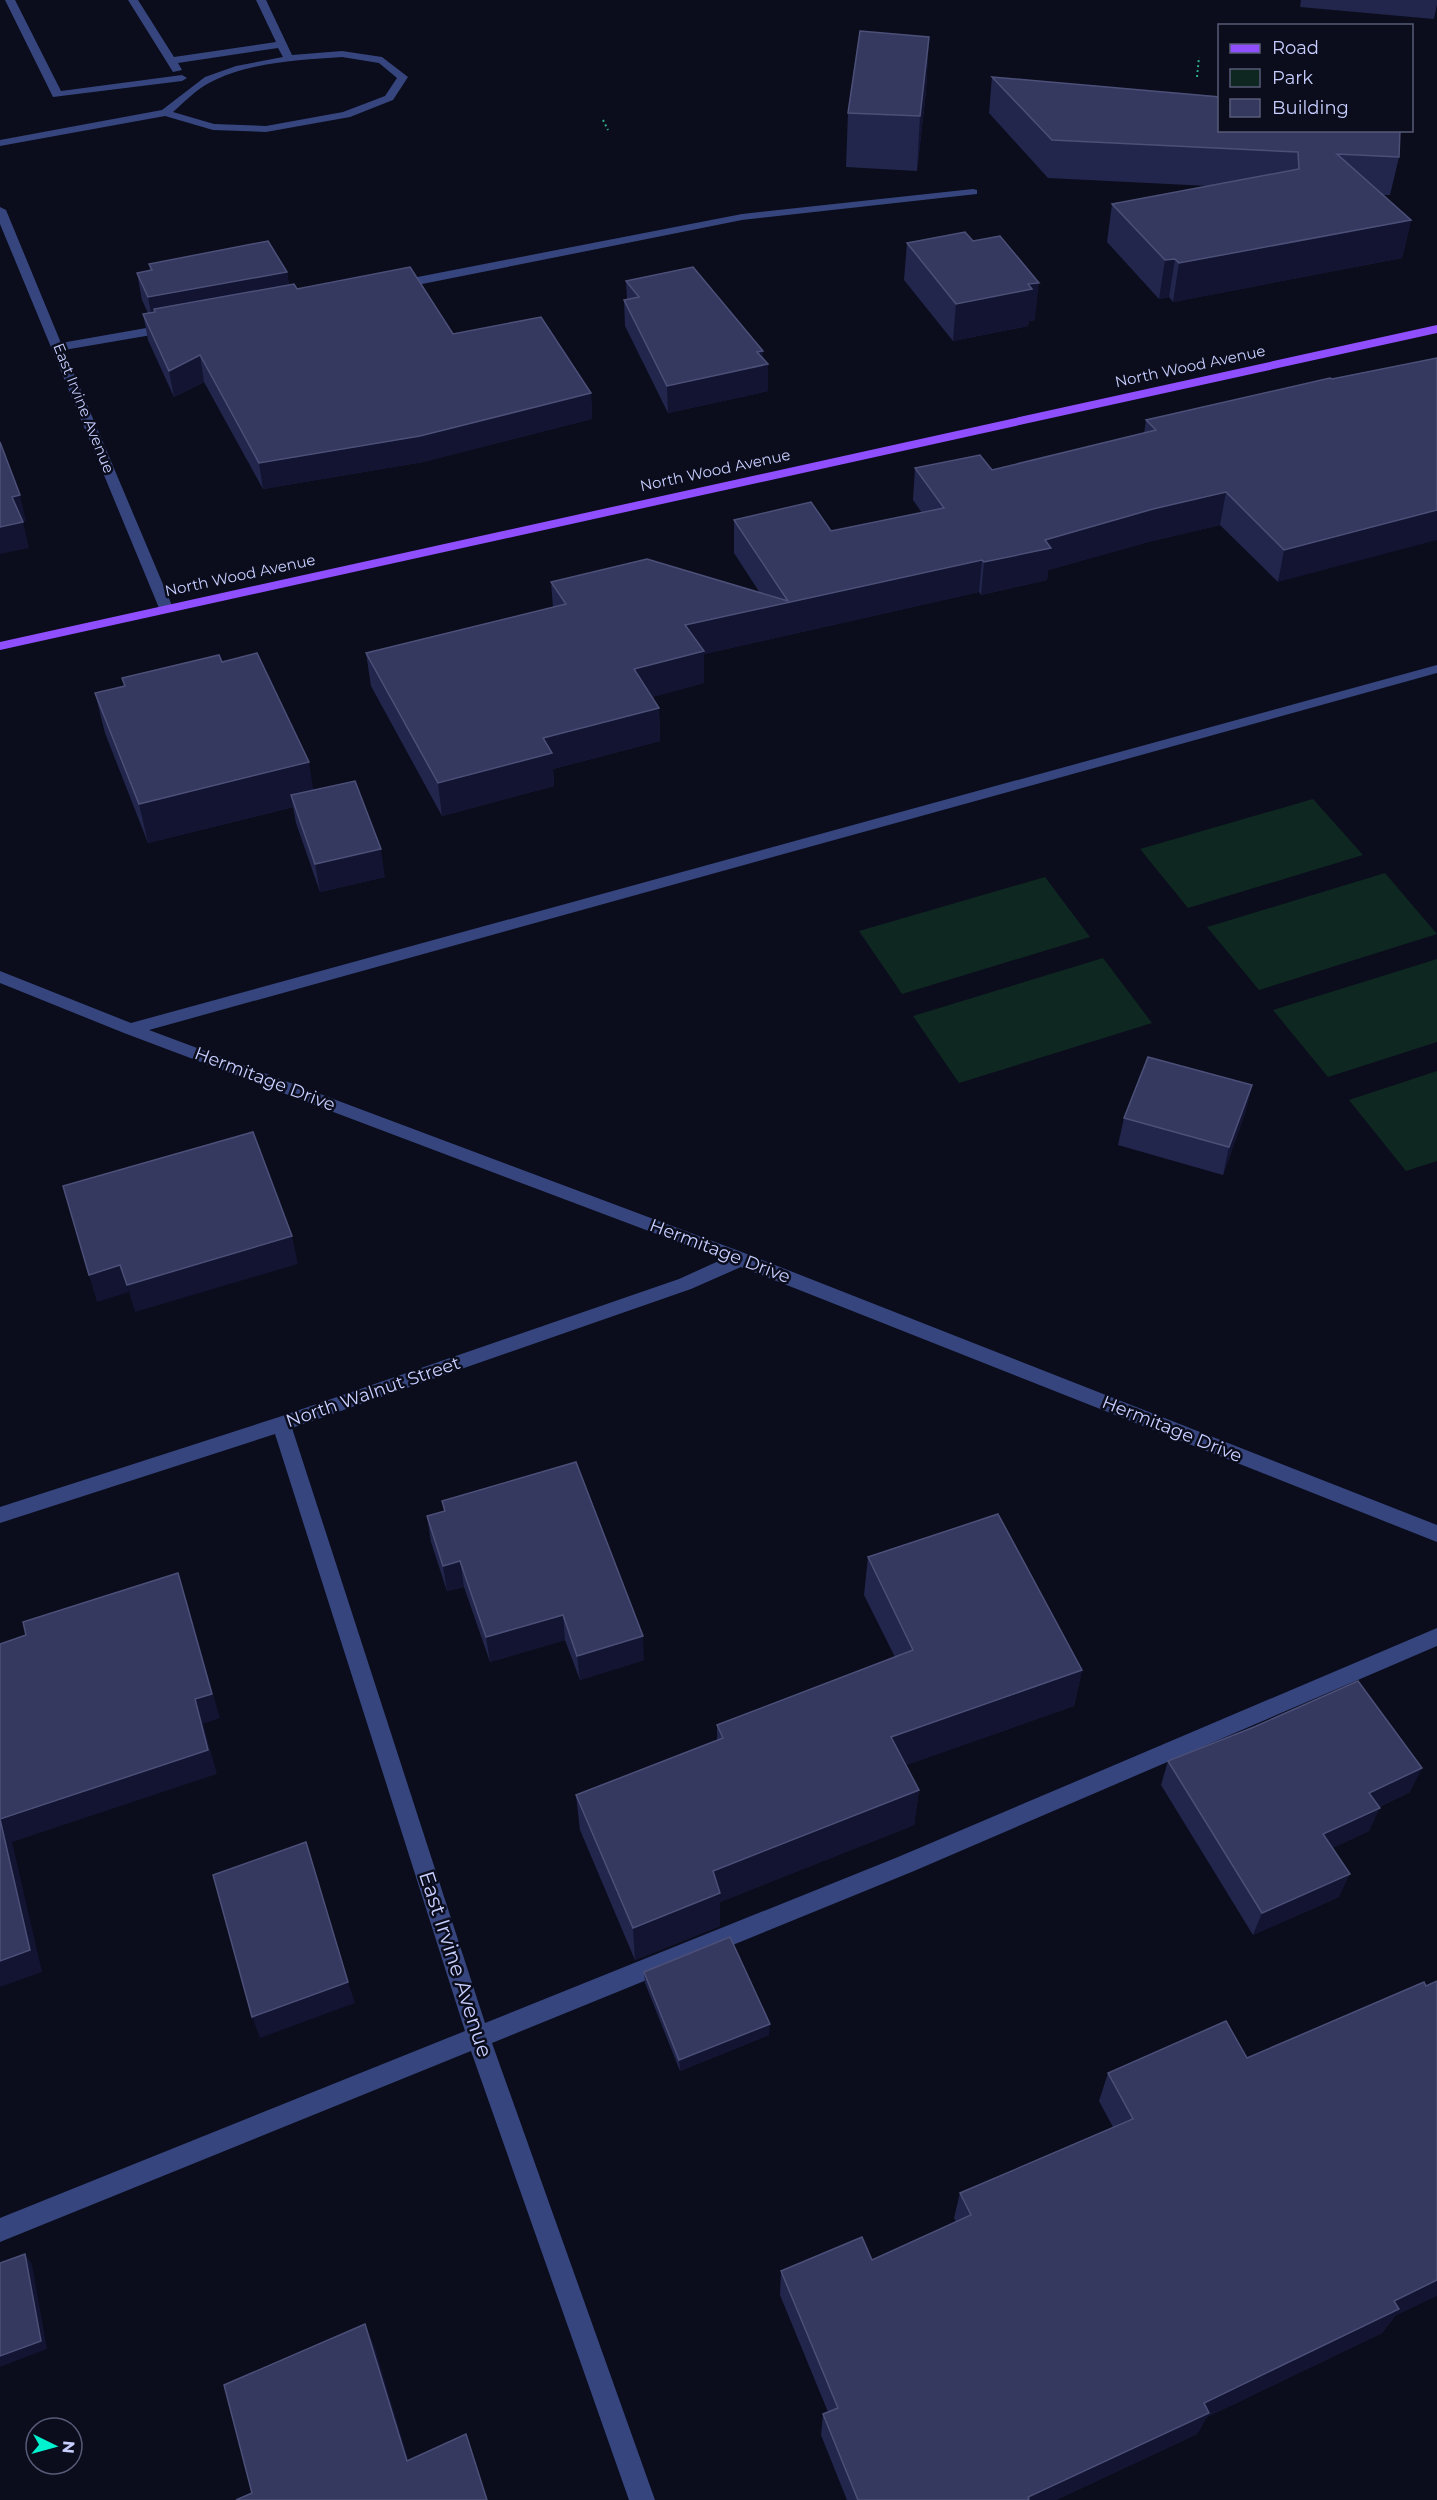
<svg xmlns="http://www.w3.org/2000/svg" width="1437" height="2500" font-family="Montserrat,sans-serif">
	<rect width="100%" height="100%" fill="#0b0d1d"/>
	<g fill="#0e2720">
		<polygon points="1313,799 1363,855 1188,908 1140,849"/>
		<polygon points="1385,873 1437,934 1259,990 1207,927"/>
		<polygon points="1045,877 1090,937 902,994 859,931"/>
		<polygon points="1103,958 1152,1023 959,1083 913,1016"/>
		<polygon points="1437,959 1437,1042 1328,1077 1273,1010"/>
		<polygon points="1437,1071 1437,1161 1406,1171 1349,1100"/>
	</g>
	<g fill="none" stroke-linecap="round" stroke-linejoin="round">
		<g stroke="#2caf86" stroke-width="2" stroke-dasharray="2 3" stroke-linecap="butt">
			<polyline points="1197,77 1199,57"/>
			<polyline points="603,120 608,130"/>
		</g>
		<g fill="#36457d" fill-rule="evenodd">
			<polygon points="5,0 15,0 61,91 182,75 187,78 182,81 53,97"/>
			<path d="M128 0H138L174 57 276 42 256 0H266L292 55 342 51 382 57 408 77 393 100 350 117 266 132 213 130 165 116 0 146V140L162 110 205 77 236 66 283 57 278 48 178 63 182 70 173 72ZM342 57 379 63 397 78 385 96 343 112 266 126 214 124 173 112C184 102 196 90 209 83 248 62 299 60 342 57Z"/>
			<polygon points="973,189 977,190 977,194 742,220 397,289 391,285 397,281 742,214"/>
			<polygon points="0,207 6,210 61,343 169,324 175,328 169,332 64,350 173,608 171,611 161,611 159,608 0,224"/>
			<polygon points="1437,665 1437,673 149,1030 747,1254 1437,1525 1437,1542 741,1267 691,1289 292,1428 485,2023 898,1857 1437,1628 1437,1646 914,1871 492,2043 655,2500 629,2500 471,2051 0,2242 0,2218 465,2031 275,1434 0,1523 0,1507 279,1417 679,1279 723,1259 124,1033 0,983 0,971 131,1023"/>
		</g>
		<polygon fill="#904fff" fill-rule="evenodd" points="1437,325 1437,333 0,650 0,642"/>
	</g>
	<g fill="#23264c">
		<polygon points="1301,0 1437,0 1437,4 1434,19 1300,7"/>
		<polygon points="929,37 926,91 917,171 846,167 848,113"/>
		<polygon points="992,77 1399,157 1390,195 1382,195 1411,220 1402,258 1173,302 1169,297 1159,299 1107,242 1112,204 1209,186 1048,178 989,113"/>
		<polygon points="907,243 1035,320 1029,321 1028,326 953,341 904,280"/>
		<polygon points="149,264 287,272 289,285 297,289 453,334 591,393 592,419 423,462 263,489 204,382 174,397 148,340 143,314 148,313 142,300 137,273 150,270"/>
		<polygon points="626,281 768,391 668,413 625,326 624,300 627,299"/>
		<polygon points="1330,378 1278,582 1220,525 1148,542 1048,570 1047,580 981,595 979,592 704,654 704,683 652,697 659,708 660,741 553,769 554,786 442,816 371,686 366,653 553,607 551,582 760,593 734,553 734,520 831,531 922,513 913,500 915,468 992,470 1144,433 1146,420"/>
		<polygon points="222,662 314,790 385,877 320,892 296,823 293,807 148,843 105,733 95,693 124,686 122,678"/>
		<polygon points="1252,1085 1245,1113 1223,1175 1118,1145 1124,1118"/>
		<polygon points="442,1501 644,1660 580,1680 565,1640 490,1662 464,1587 447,1591 431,1542 427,1516 444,1511"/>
		<polygon points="868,1557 1082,1670 1074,1706 906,1765 919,1790 914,1825 720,1902 720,1926 635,1960 580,1830 576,1795 717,1741 717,1725 895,1657 864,1595"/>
		<polygon points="1168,1761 1410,1792 1379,1807 1369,1831 1332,1848 1339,1897 1253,1935 1161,1785"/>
		<polygon points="644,1972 769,2035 680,2071 645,1983"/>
		<polygon points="1108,2073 1395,2316 1382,2333 1207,2417 1197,2434 1056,2500 847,2500 821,2435 823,2414 828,2412 780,2295 781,2271 872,2260 956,2222 954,2218 960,2193 1113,2127 1099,2101"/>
	</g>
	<g fill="#121431">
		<polygon points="929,37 926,91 917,171 920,116"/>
		<polygon points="1411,220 1402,258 1173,302 1179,263"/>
		<polygon points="1175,259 1169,297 1159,299 1165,260"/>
		<polygon points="287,272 291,298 154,309 157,323 153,324 148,297"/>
		<polygon points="1039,283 1035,320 1029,321 1028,326 953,341 956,304 1028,284"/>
		<polygon points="763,351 763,365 768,364 768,391 668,413 667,386 757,352"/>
		<polygon points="200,355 204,382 174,397 169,371"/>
		<polygon points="591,393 592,419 423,462 263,489 259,463"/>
		<polygon points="1226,492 1220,525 1148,542 1048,570 1047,580 981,595 984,562 1045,540 1153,509"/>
		<polygon points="20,495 26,521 19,523 12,497"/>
		<polygon points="1437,510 1437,540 1278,582 1284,550"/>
		<polygon points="23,522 29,548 0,554 0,527"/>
		<polygon points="982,560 979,592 704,654 704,683 635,702 634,669 685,625"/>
		<polygon points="659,708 660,741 553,769 554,786 442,816 438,783 543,738"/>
		<polygon points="309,762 315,801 291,795 293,807 148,843 139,804"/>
		<polygon points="381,849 385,877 320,892 315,864"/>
		<polygon points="1252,1085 1245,1113 1223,1175 1229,1147"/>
		<polygon points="292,1236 298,1264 135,1312 127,1285"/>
		<polygon points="120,1265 129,1292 97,1302 89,1275"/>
		<polygon points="460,1561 464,1587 447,1591 443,1566"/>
		<polygon points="178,1573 186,1598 220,1718 203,1724 217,1774 12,1842 42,1972 0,1987 0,1819 195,1699"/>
		<polygon points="563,1615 565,1640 490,1662 486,1637"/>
		<polygon points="643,1636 644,1660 580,1680 577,1656"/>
		<polygon points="1082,1670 1074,1706 887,1772 891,1737"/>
		<polygon points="1422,1768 1410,1792 1359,1816 1369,1793"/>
		<polygon points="919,1790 914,1825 720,1902 720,1926 635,1960 633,1928 713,1871"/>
		<polygon points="1380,1808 1369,1831 1313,1857 1323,1834"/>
		<polygon points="1350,1874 1339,1897 1253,1935 1262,1913"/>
		<polygon points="348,1982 355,2003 260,2038 252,2017"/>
		<polygon points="770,2024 769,2035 680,2071 679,2060"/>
		<polygon points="25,2254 32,2264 47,2349 0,2367 0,2356"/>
		<polygon points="1437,2280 1437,2296 1395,2316 1382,2333 1207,2417 1197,2434 1056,2500 1027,2500 1028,2497 1394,2301"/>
		<polygon points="365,2324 375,2348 415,2482 407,2461"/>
	</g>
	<g fill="#35385f" stroke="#4c5078" stroke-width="1.5">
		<polygon points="860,31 929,37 920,116 848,113"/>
		<polygon points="992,77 1220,97 1220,130 1400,130 1399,157 1337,154 1411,220 1179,263 1175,259 1165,260 1112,204 1299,169 1298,152 1052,140"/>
		<polygon points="965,232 973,241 1000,236 1039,283 1028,284 1032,289 956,304 907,243"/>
		<polygon points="268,241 287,272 148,297 137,273 152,270 149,264"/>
		<polygon points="410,267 453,334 541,317 591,393 420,436 259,463 200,355 169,371 143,314 155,312 154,309 294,284 297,289"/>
		<polygon points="693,267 763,351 757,352 768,364 667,386 624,300 639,297 626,281"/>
		<polygon points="1437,358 1437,510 1284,550 1226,492 1153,509 1045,540 1051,548 984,562 982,560 685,625 704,651 634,669 659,708 543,738 552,753 438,783 366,653 566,604 551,582 647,559 788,601 734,520 811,502 831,531 944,508 915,468 980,455 992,470 1156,430 1146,420 1330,378 1332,379"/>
		<polygon points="0,442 20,495 12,497 23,522 0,527"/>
		<polygon points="257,653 309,762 139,804 95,693 125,686 122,678 219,655 222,662"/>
		<polygon points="355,781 381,849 315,864 291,795"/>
		<polygon points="1148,1057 1252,1085 1229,1147 1124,1118"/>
		<polygon points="253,1132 292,1236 127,1285 120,1265 89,1275 63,1186"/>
		<polygon points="576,1462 643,1636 577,1656 563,1615 486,1637 460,1561 443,1566 427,1516 445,1511 442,1501"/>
		<polygon points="998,1514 1082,1670 891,1737 919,1790 713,1871 720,1893 633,1928 576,1795 723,1738 717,1725 913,1650 868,1557"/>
		<polygon points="178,1573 212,1694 195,1699 208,1750 0,1819 0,1644 26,1635 23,1622"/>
		<polygon points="1358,1681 1422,1768 1369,1793 1380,1808 1323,1834 1350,1874 1262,1913 1168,1761 1254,1727"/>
		<polygon points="0,1819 30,1950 0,1961"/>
		<polygon points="306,1842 348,1982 252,2017 213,1875"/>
		<polygon points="730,1937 770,2024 679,2060 644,1972"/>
		<polygon points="1437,1981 1437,2280 1394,2301 1399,2309 1204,2403 1209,2413 1028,2497 1029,2499 1027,2500 858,2500 823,2414 838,2408 781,2271 862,2237 872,2260 971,2215 960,2193 1133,2119 1108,2073 1226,2021 1247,2058 1424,1982 1426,1986"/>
		<polygon points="25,2254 41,2341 0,2356 0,2263"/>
		<polygon points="365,2324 407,2461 466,2434 487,2500 236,2500 252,2493 224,2385"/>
	</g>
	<g text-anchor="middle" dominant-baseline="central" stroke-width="5" stroke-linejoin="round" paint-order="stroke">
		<g font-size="15" fill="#c8cfff" stroke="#0b0d1d">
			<text transform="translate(1190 366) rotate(-12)">North Wood Avenue</text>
			<text transform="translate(84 408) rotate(68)">East Irvine Avenue</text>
			<text transform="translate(715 470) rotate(-12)">North Wood Avenue</text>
			<text transform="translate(240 575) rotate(-12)">North Wood Avenue</text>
		</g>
		<g font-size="18" fill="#c8cfff" stroke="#0b0d1d">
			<text transform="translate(265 1079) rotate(21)">Hermitage Drive</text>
			<text transform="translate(720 1251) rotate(21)">Hermitage Drive</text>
			<text transform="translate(373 1392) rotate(-19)">North Walnut Street</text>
			<text transform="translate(1172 1429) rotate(22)">Hermitage Drive</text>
		</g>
		<g font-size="21" fill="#c8cfff" stroke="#0b0d1d">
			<text transform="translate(456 1964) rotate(72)">East Irvine Avenue</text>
		</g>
	</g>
	<rect x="1218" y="24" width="195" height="108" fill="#0b0d1d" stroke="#575b77" stroke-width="1.5"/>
	<rect x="1230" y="44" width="30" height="9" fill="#904fff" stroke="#575b77" stroke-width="1.5"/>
	<text x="1272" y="54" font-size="18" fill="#c8cfff">Road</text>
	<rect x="1230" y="69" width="30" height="18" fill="#0e2720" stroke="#575b77" stroke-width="1.5"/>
	<text x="1272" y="84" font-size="18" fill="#c8cfff">Park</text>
	<rect x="1230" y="99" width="30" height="18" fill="#35385f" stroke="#575b77" stroke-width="1.5"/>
	<text x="1272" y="114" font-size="18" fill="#c8cfff">Building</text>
	<g transform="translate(54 2446) rotate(95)"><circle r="28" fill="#0b0d1d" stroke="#575b77" stroke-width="1.5"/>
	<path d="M0-4.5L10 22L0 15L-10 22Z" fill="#00f3ce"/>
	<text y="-9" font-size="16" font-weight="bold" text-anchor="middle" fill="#c8cfff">N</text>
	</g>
</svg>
